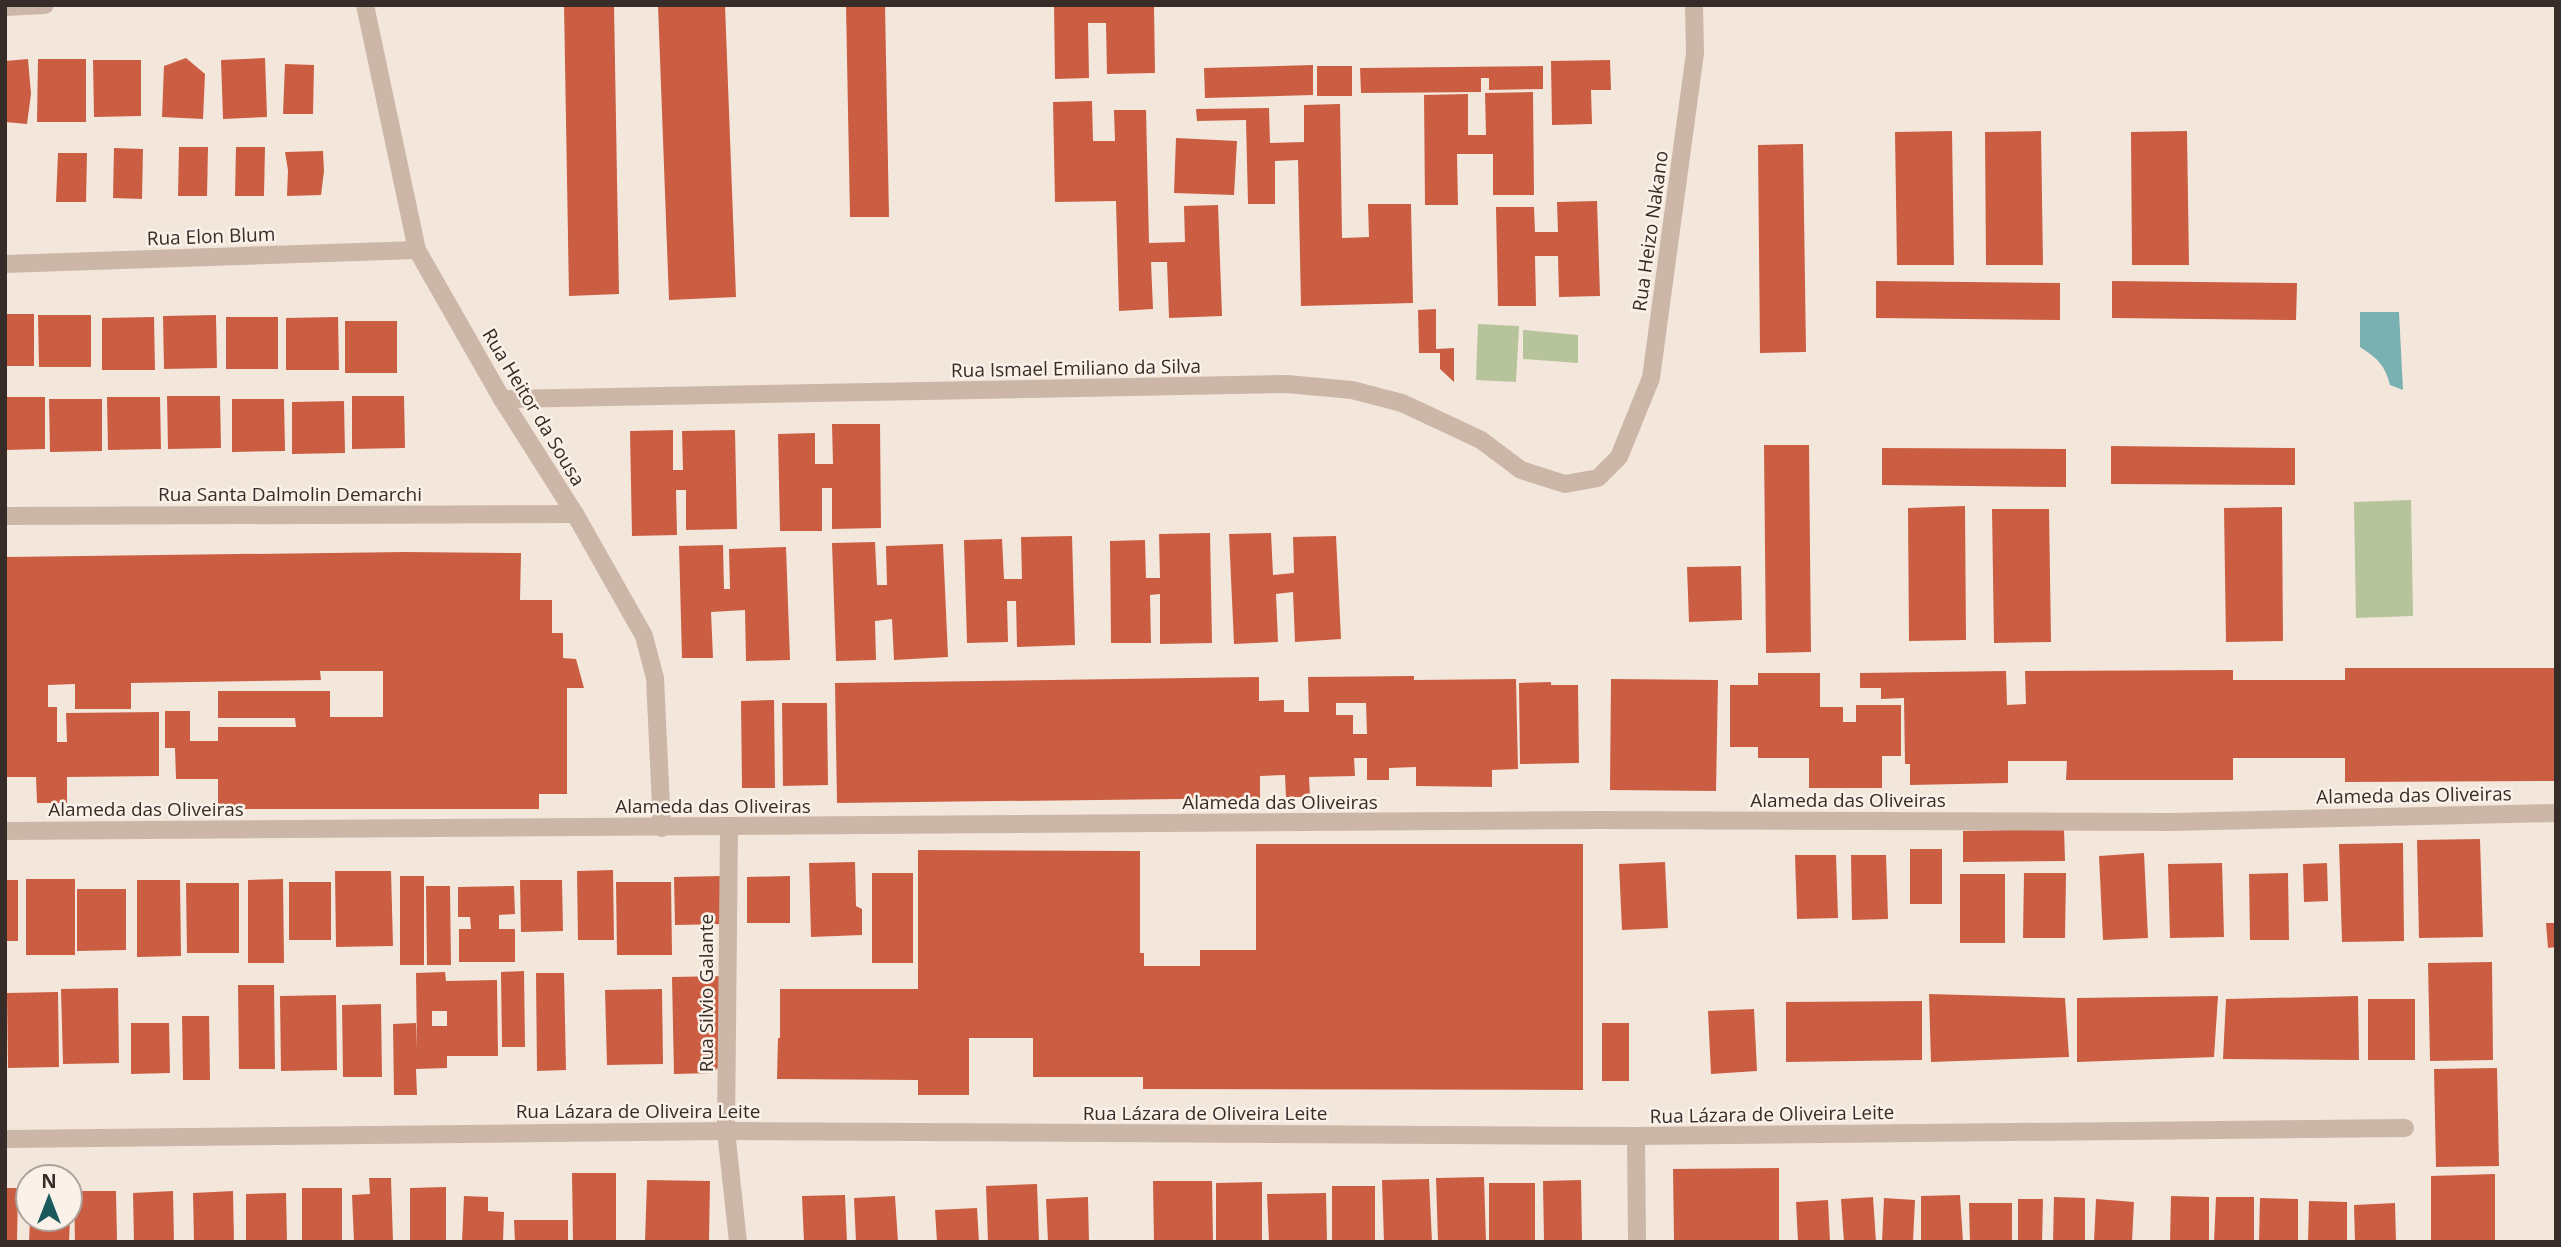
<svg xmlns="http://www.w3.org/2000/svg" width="2561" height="1247" font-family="'Open Sans',sans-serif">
	<rect width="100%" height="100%" fill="#f3e7dc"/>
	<g fill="#b7c39b">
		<polygon points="1478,324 1519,326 1516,382 1476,380"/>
		<polygon points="1523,330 1578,335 1578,363 1523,359"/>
		<polygon points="2411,500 2413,616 2356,618 2354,502"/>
	</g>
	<path fill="#79b1b2" d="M2360 312H2399L2403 390 2390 385C2385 365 2377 358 2360 347Z"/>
	<g fill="#cb5e42" fill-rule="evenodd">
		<polygon points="564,5 614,5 619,294 569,296"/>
		<polygon points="658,5 725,5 736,297 669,300"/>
		<polygon points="846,5 885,5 889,217 850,217"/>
		<polygon points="1054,5 1154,5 1155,73 1107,74 1106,23 1088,23 1089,78 1055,79"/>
		<polygon points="186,58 205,74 203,119 162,117 164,66"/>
		<polygon points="265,58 267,117 223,119 221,60"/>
		<polygon points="28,59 31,94 27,124 5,122 5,61"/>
		<polygon points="38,59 86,59 86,122 37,122"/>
		<polygon points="93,60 141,60 141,116 94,117"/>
		<polygon points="1610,60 1611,90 1591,90 1592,124 1552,125 1551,61"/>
		<polygon points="285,64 314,65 313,114 283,114"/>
		<polygon points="1313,65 1313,95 1205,98 1204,68"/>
		<rect x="1317" y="66" width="35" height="30"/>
		<polygon points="1543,66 1543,89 1489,90 1489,78 1481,78 1481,92 1361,93 1360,68"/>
		<polygon points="1533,92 1534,195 1493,195 1493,154 1457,154 1458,205 1425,205 1424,95 1468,94 1468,135 1486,135 1485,93"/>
		<polygon points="1092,101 1093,141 1115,141 1114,110 1146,110 1149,243 1185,242 1184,206 1218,205 1222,316 1169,318 1167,262 1151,262 1153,309 1119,311 1116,201 1055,202 1053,102"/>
		<polygon points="1340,104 1342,238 1369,237 1368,204 1411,204 1413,303 1301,306 1298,160 1275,161 1275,204 1248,204 1246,120 1197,121 1196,109 1269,108 1270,143 1304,142 1304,105"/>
		<polygon points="1952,131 1954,265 1897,265 1895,132"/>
		<polygon points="2041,131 2043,265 1986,265 1985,132"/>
		<polygon points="2187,131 2189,265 2132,265 2131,132"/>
		<polygon points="1176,138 1237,141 1234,195 1174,193"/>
		<polygon points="1803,144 1806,352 1760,353 1758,145"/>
		<polygon points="179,147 208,147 207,196 178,196"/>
		<polygon points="236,147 265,147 264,196 235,196"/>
		<polygon points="114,148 143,149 142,199 113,198"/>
		<polygon points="323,151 324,171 321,195 287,196 288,170 285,152"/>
		<polygon points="58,153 87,153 86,202 56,202"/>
		<polygon points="1597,201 1600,296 1559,297 1558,256 1535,256 1536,306 1498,306 1496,207 1534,207 1535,232 1558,232 1557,202"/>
		<polygon points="1876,281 2060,283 2060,320 1876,318"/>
		<polygon points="2112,281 2297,283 2296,320 2112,318"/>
		<polygon points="1436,309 1436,349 1454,348 1454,382 1440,369 1440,353 1419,353 1418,310"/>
		<rect x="5" y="314" width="29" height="52"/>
		<polygon points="38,315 91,315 91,367 39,367"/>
		<polygon points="216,315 217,368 164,369 163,316"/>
		<polygon points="154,317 155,370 102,370 102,318"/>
		<rect x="226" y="317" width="52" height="52"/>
		<polygon points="338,317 339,370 286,370 286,318"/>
		<rect x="345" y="321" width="52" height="52"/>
		<polygon points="167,396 220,396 221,448 168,449"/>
		<polygon points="352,396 404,396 405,448 352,449"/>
		<polygon points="5,397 45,397 45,449 5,450"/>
		<polygon points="107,397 160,397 161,449 108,450"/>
		<polygon points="49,399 102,399 102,451 50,452"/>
		<polygon points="232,399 284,399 285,451 232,452"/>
		<polygon points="344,401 345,453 292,454 292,402"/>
		<polygon points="832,424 880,424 881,528 832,529 832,488 822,488 822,531 780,531 778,434 815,433 815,464 833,464"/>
		<polygon points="673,430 673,470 683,470 682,431 735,430 737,529 686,530 686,490 676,490 677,535 632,536 630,431"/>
		<polygon points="1764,445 1809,445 1811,652 1766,653"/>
		<polygon points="2111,446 2295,448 2295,485 2111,484"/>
		<polygon points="1882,448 2066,449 2066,487 1882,485"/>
		<polygon points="1965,506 1966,640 1909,641 1908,508"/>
		<polygon points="2282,507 2283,641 2226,642 2224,508"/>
		<polygon points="1992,509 2049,509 2051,642 1994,643"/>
		<polygon points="1210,533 1212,643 1160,644 1160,594 1150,595 1151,643 1111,643 1110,541 1145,540 1146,578 1160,578 1159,534"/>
		<polygon points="1271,533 1273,575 1294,573 1293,537 1336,536 1341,639 1295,642 1293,592 1276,594 1278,642 1234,644 1229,534"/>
		<polygon points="1072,536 1075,645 1017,647 1016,601 1007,601 1008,642 967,643 964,540 1002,539 1004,579 1022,579 1021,537"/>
		<polygon points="875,542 877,585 887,585 886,546 943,544 948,657 894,660 892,619 875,621 876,660 836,661 832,543"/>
		<polygon points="723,545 724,589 730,589 729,549 786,547 790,660 746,661 745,610 711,612 713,658 682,658 679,546"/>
		<polygon points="405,552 521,553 520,600 552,600 552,633 563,633 563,658 576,659 584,688 567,688 567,794 539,794 539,809 218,809 218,779 176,779 175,748 165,748 165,711 190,711 190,741 218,741 218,727 296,727 295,718 218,718 218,691 330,691 330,717 383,717 383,671 320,671 321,680 131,683 131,709 75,709 75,684 48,685 48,707 57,707 57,742 67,742 66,713 159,712 159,776 67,777 67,803 37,803 36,777 5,777 5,557"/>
		<polygon points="1741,566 1742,620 1689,622 1687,567"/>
		<polygon points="2345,668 2556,668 2556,781 2345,782 2345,758 2233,758 2233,780 2066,780 2067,761 2008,761 2008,783 1910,785 1910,764 1905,764 1904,698 1881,699 1881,688 1860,688 1860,673 2006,671 2007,705 2026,704 2025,671 2233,670 2233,680 2345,680"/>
		<polygon points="1758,673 1820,673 1820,707 1843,707 1843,722 1856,722 1856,705 1901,705 1901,756 1882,756 1882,788 1809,788 1809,758 1758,758 1758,747 1730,747 1730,685 1758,685"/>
		<path d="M1414 676V680L1516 679 1518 769 1492 770V787L1416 786V767L1389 768V780H1367V758H1354L1355 776 1309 777 1310 797H1286L1285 775 1260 776V798L837 803 835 683 1259 677V701L1284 700V712H1309L1308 677ZM1336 703H1366L1367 734H1353V715H1336Z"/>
		<polygon points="1611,679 1718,680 1716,791 1610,790"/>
		<polygon points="1551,682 1551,685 1578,685 1579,763 1520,764 1519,683"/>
		<polygon points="774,700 775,788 742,788 741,701"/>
		<polygon points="782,703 827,703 828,785 783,786"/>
		<polygon points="2064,829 2065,861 1963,862 1963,831"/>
		<polygon points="2480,839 2483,937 2419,938 2417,840"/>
		<polygon points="2403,843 2404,941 2342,942 2339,844"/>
		<polygon points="1256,844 1583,844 1583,1090 1143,1089 1143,1077 1033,1077 1033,1038 969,1038 969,1095 918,1095 918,1080 777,1079 778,1038 780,1038 780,989 918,989 918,850 1140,851 1140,953 1144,953 1144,966 1200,966 1200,950 1256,950"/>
		<rect x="1910" y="849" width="32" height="55"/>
		<polygon points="2144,853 2148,938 2103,940 2099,856"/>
		<polygon points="1795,855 1836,855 1838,918 1797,919"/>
		<polygon points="1851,855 1886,855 1888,919 1852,920"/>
		<polygon points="855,862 856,906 862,909 862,935 811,937 809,863"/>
		<polygon points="1665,862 1668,928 1622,930 1619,864"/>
		<polygon points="2222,863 2224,937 2170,938 2168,864"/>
		<polygon points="2327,863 2328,901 2304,902 2303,864"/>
		<polygon points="613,870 614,940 578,940 577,871"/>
		<polygon points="335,871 391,871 393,946 336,947"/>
		<rect x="872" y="873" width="41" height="90"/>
		<polygon points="2024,873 2066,873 2065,938 2023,938"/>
		<polygon points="2288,873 2289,940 2250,940 2249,874"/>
		<rect x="1960" y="874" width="45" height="69"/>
		<rect x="400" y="876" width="24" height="89"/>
		<polygon points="722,876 723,924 675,925 674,877"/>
		<polygon points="790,876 790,923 747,923 747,877"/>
		<rect x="26" y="879" width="49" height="76"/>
		<polygon points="283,879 284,963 248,963 248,880"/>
		<rect x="5" y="880" width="13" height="61"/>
		<polygon points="137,880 180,880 181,956 137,957"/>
		<polygon points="520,880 562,880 563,931 521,932"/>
		<rect x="289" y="882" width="42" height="58"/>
		<polygon points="616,882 671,882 672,955 617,955"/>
		<polygon points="186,883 239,883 239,953 187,953"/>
		<polygon points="426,886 450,886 451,965 427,965"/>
		<polygon points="514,886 515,914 499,915 499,929 515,929 515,962 459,962 459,929 471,929 470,917 458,917 458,887"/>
		<polygon points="77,889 126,889 126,950 77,951"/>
		<polygon points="2546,923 2556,923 2556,947 2548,948"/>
		<polygon points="2492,962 2493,1060 2430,1061 2428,963"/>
		<polygon points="524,971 525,1047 502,1047 501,972"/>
		<path d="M445 972 446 981 497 980 498 1056H447V1068L416 1069 417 1095H394L393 1024 416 1023 417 1051 416 973ZM432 1011H447V1026H432Z"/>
		<polygon points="536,973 564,973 566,1070 537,1071"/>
		<polygon points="723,976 724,1061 713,1073 674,1074 672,977"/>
		<polygon points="238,985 274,985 275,1069 239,1069"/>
		<polygon points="118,988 119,1063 63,1064 61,989"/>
		<polygon points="662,989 663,1064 607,1065 605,990"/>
		<polygon points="58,992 59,1067 8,1068 7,993"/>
		<polygon points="1929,994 2065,998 2069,1057 1931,1062"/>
		<polygon points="336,995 337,1070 281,1071 280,996"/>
		<polygon points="2218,996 2214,1057 2077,1062 2077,998"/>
		<polygon points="2358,996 2359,1060 2223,1059 2226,999"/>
		<rect x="2368" y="999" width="47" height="61"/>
		<polygon points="1922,1001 1922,1060 1786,1062 1786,1002"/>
		<polygon points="381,1004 382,1077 343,1077 342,1005"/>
		<polygon points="1754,1009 1757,1071 1711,1074 1708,1011"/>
		<polygon points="182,1016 209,1016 210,1080 183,1080"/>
		<polygon points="131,1023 169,1023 170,1073 131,1074"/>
		<rect x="1602" y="1023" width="27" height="58"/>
		<polygon points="2497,1068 2499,1166 2436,1167 2434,1069"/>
		<polygon points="1779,1168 1779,1240 1674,1241 1673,1169"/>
		<polygon points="572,1173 616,1173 616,1242 573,1242"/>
		<polygon points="2495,1174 2495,1242 2431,1242 2431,1176"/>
		<polygon points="1484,1177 1486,1242 1438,1242 1436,1178"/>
		<polygon points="369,1178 391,1178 393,1242 354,1242 352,1195 370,1194"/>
		<polygon points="1429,1179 1432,1242 1384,1242 1382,1180"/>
		<polygon points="647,1180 710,1181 709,1242 645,1242"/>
		<polygon points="1581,1180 1582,1242 1544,1242 1543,1181"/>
		<polygon points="1153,1181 1212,1181 1213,1242 1154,1242"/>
		<polygon points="1262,1182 1262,1242 1216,1242 1216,1183"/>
		<rect x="1489" y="1183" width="46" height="59"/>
		<polygon points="1037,1184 1039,1242 988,1242 986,1186"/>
		<rect x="1332" y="1186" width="43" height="56"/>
		<polygon points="446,1187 446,1242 410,1242 410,1188"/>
		<polygon points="5,1188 18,1188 17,1242 5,1242"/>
		<rect x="302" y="1188" width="40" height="54"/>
		<polygon points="74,1191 116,1191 117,1242 75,1242"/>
		<polygon points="173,1191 174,1242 134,1242 133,1193"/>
		<polygon points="233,1191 234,1242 194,1242 193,1193"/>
		<polygon points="286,1193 287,1242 246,1242 246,1194"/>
		<polygon points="1326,1193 1327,1242 1269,1242 1267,1194"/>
		<polygon points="845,1195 847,1242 804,1242 802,1196"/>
		<polygon points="1960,1195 1963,1242 1921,1242 1921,1196"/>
		<polygon points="464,1196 488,1197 488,1211 504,1212 503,1242 462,1242"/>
		<polygon points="895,1196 898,1242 856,1242 854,1198"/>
		<polygon points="2171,1196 2209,1197 2209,1242 2170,1242"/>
		<polygon points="1088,1197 1089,1242 1048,1242 1046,1199"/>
		<polygon points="1873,1197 1876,1242 1844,1242 1841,1199"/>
		<polygon points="2054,1197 2085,1198 2085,1242 2053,1242"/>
		<polygon points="2216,1197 2254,1197 2254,1242 2214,1242"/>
		<polygon points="1884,1198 1915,1200 1913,1242 1882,1242"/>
		<polygon points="2260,1198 2298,1199 2298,1242 2259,1242"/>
		<polygon points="2018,1199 2043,1199 2042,1242 2018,1242"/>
		<polygon points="2096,1199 2134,1202 2132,1242 2094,1242"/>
		<polygon points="1828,1200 1830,1242 1798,1242 1796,1202"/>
		<polygon points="2309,1201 2347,1202 2347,1242 2308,1242"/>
		<polygon points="1969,1203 2012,1203 2012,1242 1970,1242"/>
		<polygon points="2395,1203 2396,1242 2355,1242 2354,1205"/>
		<polygon points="977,1208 979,1242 937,1242 935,1210"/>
		<polygon points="30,1219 70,1219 69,1242 29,1242"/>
		<polygon points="514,1220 568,1220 568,1242 515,1242"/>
	</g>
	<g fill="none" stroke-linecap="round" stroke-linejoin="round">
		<g stroke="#ccb6a7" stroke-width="18">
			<polyline points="365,5 417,250 502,399 575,514 644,636 655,678 662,828"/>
			<polyline points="5,7 45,5"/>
			<polyline points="5,264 417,250"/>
			<polyline points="502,399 1287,384 1352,390 1402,403 1481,440 1521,470 1565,484 1598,478 1619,457 1651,378 1695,53 1694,5"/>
			<polyline points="5,516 575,514"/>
			<polyline points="729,827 726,1131 738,1242"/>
			<polyline points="5,831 1597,820 2171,822 2556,813"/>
			<polyline points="1636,1136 1637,1242"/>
			<polyline points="5,1139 726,1131 1636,1136 2405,1128"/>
		</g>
	</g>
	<g text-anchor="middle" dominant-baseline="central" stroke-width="5" stroke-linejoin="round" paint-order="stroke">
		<g font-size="19" fill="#382c28" stroke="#faf1e8">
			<text transform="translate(1650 231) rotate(-82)">Rua Heizo Nakano</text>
			<text transform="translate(211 236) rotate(-2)">Rua Elon Blum</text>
			<text transform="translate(1076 368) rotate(-1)">Rua Ismael Emiliano da Silva</text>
			<text transform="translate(534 407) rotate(59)">Rua Heitor da Sousa</text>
			<text x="290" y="494">Rua Santa Dalmolin Demarchi</text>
			<text transform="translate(2414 795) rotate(-1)">Alameda das Oliveiras</text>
			<text x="1848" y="800">Alameda das Oliveiras</text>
			<text x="1280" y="802">Alameda das Oliveiras</text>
			<text x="713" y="806">Alameda das Oliveiras</text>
			<text x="146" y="809">Alameda das Oliveiras</text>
			<text transform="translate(706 993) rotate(-90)">Rua Silvio Galante</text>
			<text x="638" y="1111">Rua Lázara de Oliveira Leite</text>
			<text x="1205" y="1113">Rua Lázara de Oliveira Leite</text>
			<text transform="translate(1772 1114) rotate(-1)">Rua Lázara de Oliveira Leite</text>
		</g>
	</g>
	<rect width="2561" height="1247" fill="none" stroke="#382c28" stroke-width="14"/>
	<g transform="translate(49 1198)"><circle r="33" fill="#faf1e8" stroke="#aca29b" stroke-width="2"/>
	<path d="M0-5L12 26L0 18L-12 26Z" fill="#1b5a5c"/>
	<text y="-10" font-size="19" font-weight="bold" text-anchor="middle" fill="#382c28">N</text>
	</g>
</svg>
